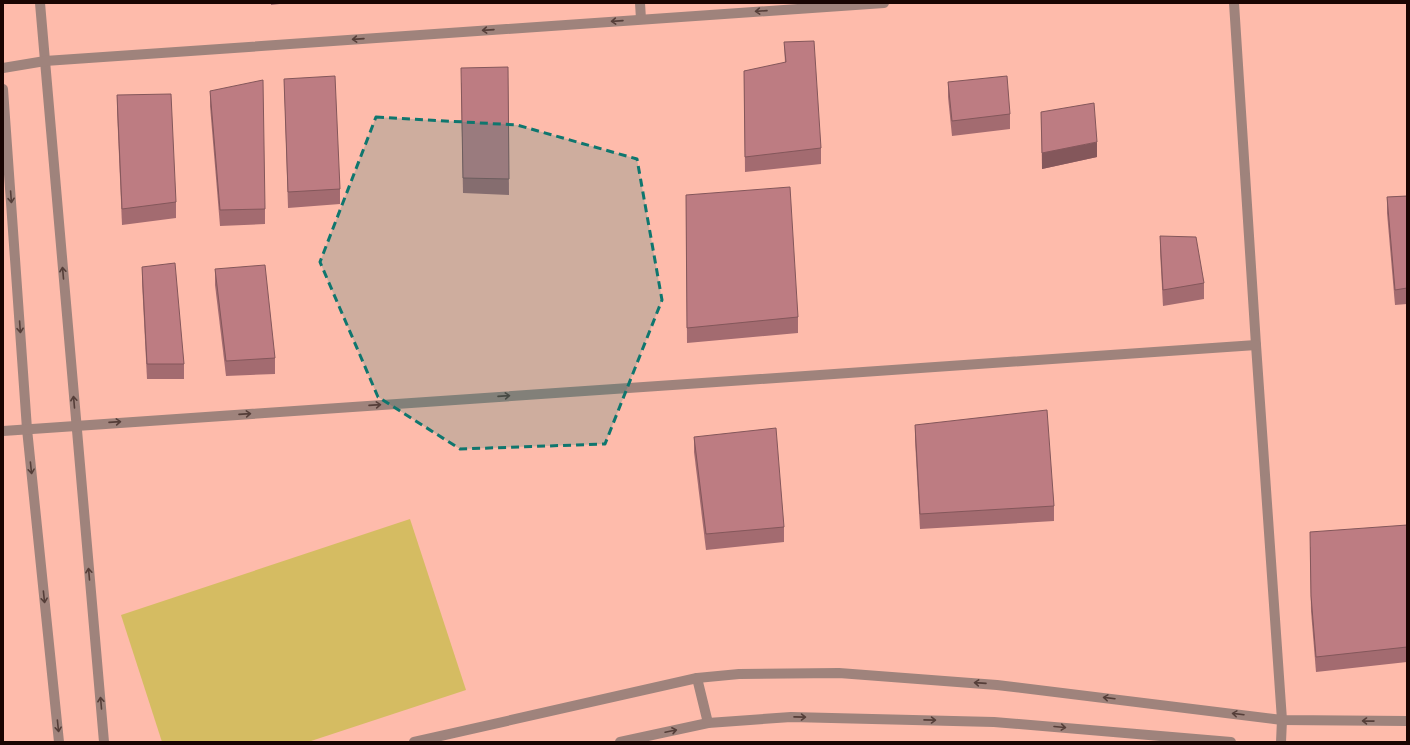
<svg xmlns="http://www.w3.org/2000/svg" width="1410" height="745" font-family="Raleway,sans-serif">
	<rect width="100%" height="100%" fill="#febbab"/>
	<polygon fill="#d5bc62" points="410,519 466,690 308,742 162,742 121,615"/>
	<g fill="none" stroke-linecap="round" stroke-linejoin="round">
		<g stroke="#9f837c" stroke-width="10">
			<polyline points="40,3 104,742"/>
			<polyline points="640,3 641,19"/>
			<polyline points="1234,3 1256,345 1282,720 1281,742"/>
			<polyline points="3,68 45,61 884,3"/>
			<polyline points="3,89 27,429 59,742"/>
			<polyline points="3,431 1256,345"/>
			<polyline points="697,678 708,723"/>
			<polyline points="414,742 697,678 739,674 839,673 997,685 1282,720 1407,721"/>
			<polyline points="620,742 708,723 791,717 994,722 1231,742"/>
		</g>
	</g>
	<g fill="#a36b70">
		<polygon points="271,3 288,3 271,5"/>
		<polygon points="784,42 821,148 821,164 745,172 744,71 785,63"/>
		<polygon points="508,67 509,195 463,193 461,83"/>
		<polygon points="284,79 340,189 340,204 288,208"/>
		<polygon points="948,82 1010,114 1010,129 952,136 948,97"/>
		<polygon points="210,91 265,209 265,224 220,226 210,106"/>
		<polygon points="117,95 176,202 176,218 122,225 117,110"/>
		<polygon points="1041,112 1097,157 1042,169"/>
		<polygon points="686,195 798,317 798,333 687,343"/>
		<polygon points="1407,196 1407,304 1395,305 1387,213 1387,197"/>
		<polygon points="1160,236 1204,283 1204,299 1163,306 1160,251"/>
		<polygon points="142,267 184,364 184,379 147,379 142,282"/>
		<polygon points="215,269 275,358 275,374 226,376 215,285"/>
		<polygon points="915,425 1054,506 1054,521 920,529 915,440"/>
		<polygon points="694,437 784,527 784,542 706,550 694,452"/>
		<polygon points="1407,525 1407,662 1316,672 1311,611 1310,547"/>
	</g>
	<polygon fill="#84575b" points="1097,142 1097,157 1042,169 1042,153"/>
	<g fill="#bd7c82" stroke="#84575b">
		<polygon points="814,41 821,148 745,157 744,71 786,62 784,42"/>
		<polygon points="508,67 509,179 463,178 461,68"/>
		<polygon points="335,76 340,189 288,192 284,79"/>
		<polygon points="1007,76 1010,114 952,121 948,82"/>
		<polygon points="263,80 265,209 220,210 210,91"/>
		<polygon points="171,94 176,202 122,209 117,95"/>
		<polygon points="1094,103 1097,142 1042,153 1041,112"/>
		<polygon points="790,187 798,317 687,328 686,195"/>
		<polygon points="1407,196 1407,288 1395,290 1387,197"/>
		<polygon points="1160,236 1196,237 1204,283 1163,290"/>
		<polygon points="175,263 184,364 147,364 142,267"/>
		<polygon points="265,265 275,358 226,361 215,269"/>
		<polygon points="1047,410 1054,506 920,514 915,425"/>
		<polygon points="776,428 784,527 706,534 694,437"/>
		<polygon points="1407,525 1407,647 1316,657 1311,596 1310,532"/>
	</g>
	<defs><path id="oneway-shaft" d="M-6 0H5M1.5-3L5.5 0L1.5 3" fill="none" stroke-width="1.6" stroke-linecap="round" stroke-linejoin="round"/></defs>
	<g stroke="#553e39">
		<use href="#oneway-shaft" transform="translate(761 11) rotate(176)"/>
		<use href="#oneway-shaft" transform="translate(617 21) rotate(176)"/>
		<use href="#oneway-shaft" transform="translate(488 30) rotate(176)"/>
		<use href="#oneway-shaft" transform="translate(358 39) rotate(176)"/>
		<use href="#oneway-shaft" transform="translate(11 197) rotate(86)"/>
		<use href="#oneway-shaft" transform="translate(63 273) rotate(-95)"/>
		<use href="#oneway-shaft" transform="translate(20 327) rotate(86)"/>
		<use href="#oneway-shaft" transform="translate(504 396) rotate(-4)"/>
		<use href="#oneway-shaft" transform="translate(74 402) rotate(-95)"/>
		<use href="#oneway-shaft" transform="translate(375 405) rotate(-4)"/>
		<use href="#oneway-shaft" transform="translate(245 414) rotate(-4)"/>
		<use href="#oneway-shaft" transform="translate(115 422) rotate(-4)"/>
		<use href="#oneway-shaft" transform="translate(31 468) rotate(84)"/>
		<use href="#oneway-shaft" transform="translate(89 574) rotate(-95)"/>
		<use href="#oneway-shaft" transform="translate(44 597) rotate(84)"/>
		<use href="#oneway-shaft" transform="translate(980 683) rotate(-176)"/>
		<use href="#oneway-shaft" transform="translate(1109 698) rotate(-173)"/>
		<use href="#oneway-shaft" transform="translate(101 703) rotate(-95)"/>
		<use href="#oneway-shaft" transform="translate(1238 714) rotate(-173)"/>
		<use href="#oneway-shaft" transform="translate(800 717) rotate(1)"/>
		<use href="#oneway-shaft" transform="translate(930 720) rotate(1)"/>
		<use href="#oneway-shaft" transform="translate(1368 721) rotate(-179)"/>
		<use href="#oneway-shaft" transform="translate(58 726) rotate(84)"/>
		<use href="#oneway-shaft" transform="translate(1060 727) rotate(5)"/>
		<use href="#oneway-shaft" transform="translate(671 731) rotate(-12)"/>
	</g>
	<path fill="#0f766e" fill-opacity="0.2" stroke="#0f766e" stroke-width="3" stroke-dasharray="8 5" stroke-linejoin="round" d="M376 117 517 125 637 159 662 300 605 444 460 449 378 397 320 262Z"/>
	<rect width="1410" height="745" fill="none" stroke="#190502" stroke-width="8"/>
</svg>
